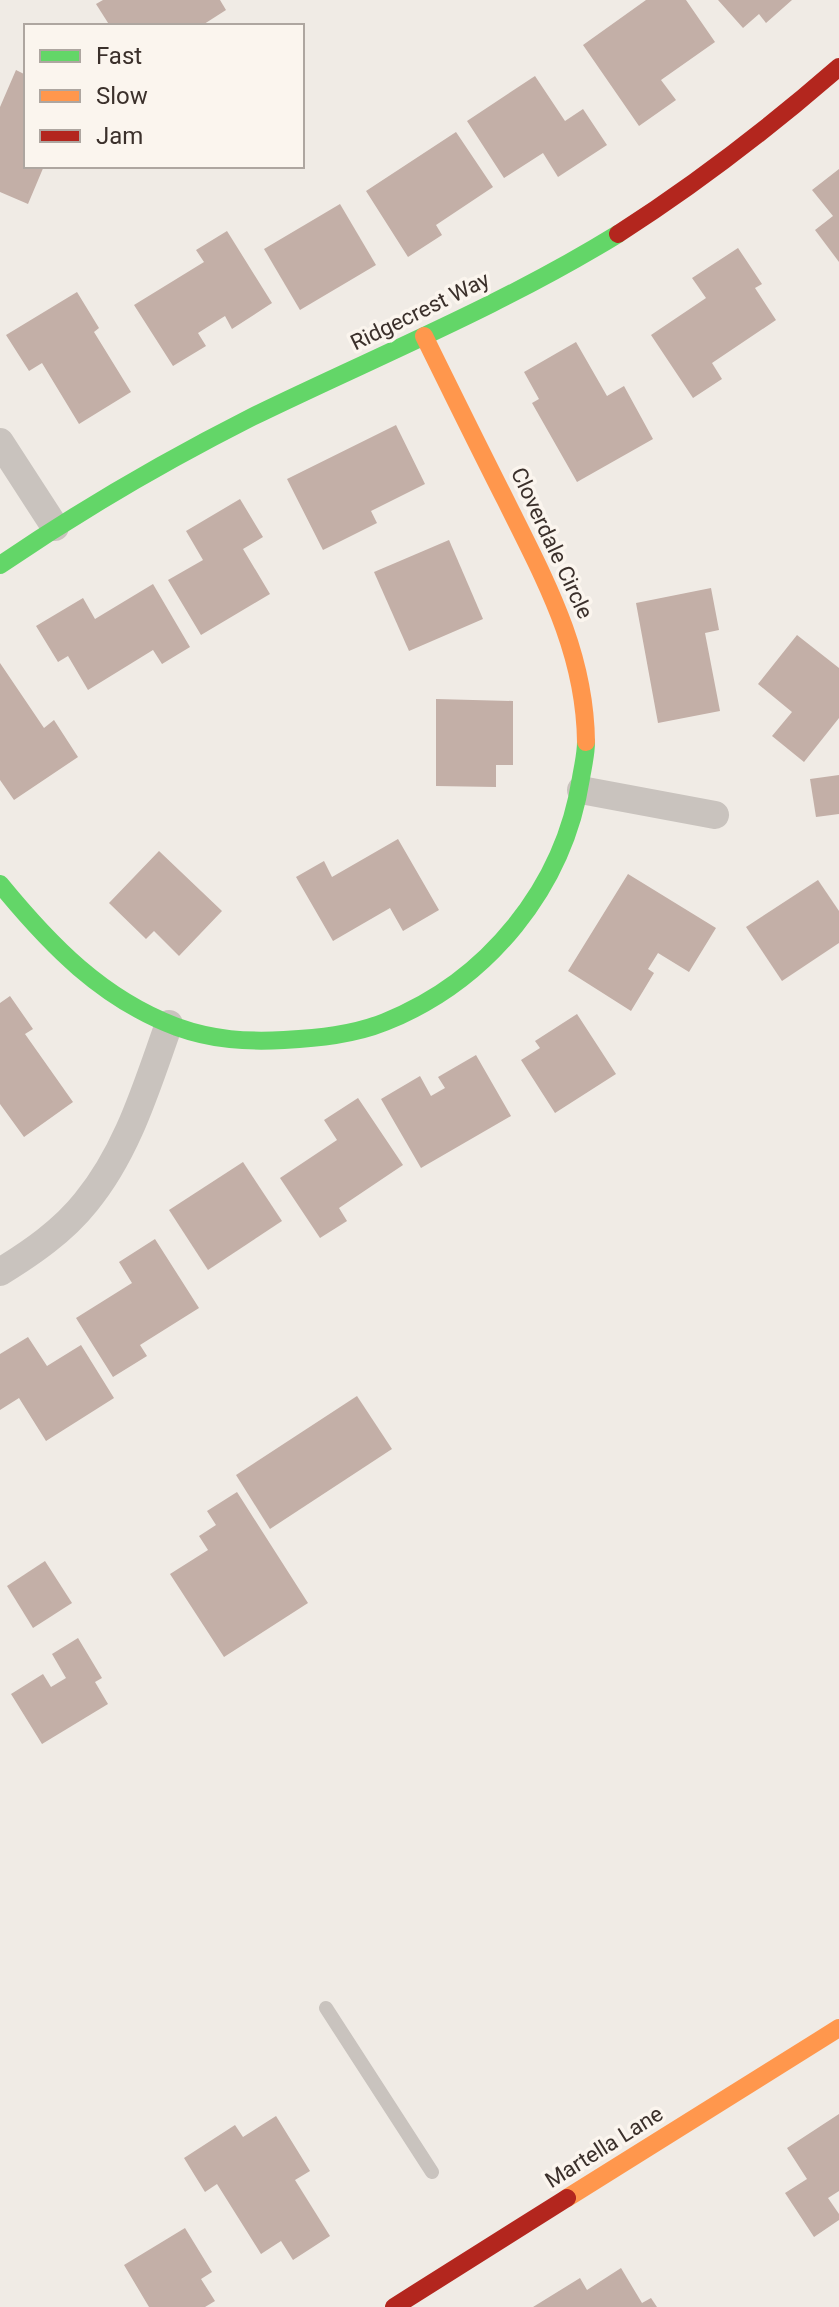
<svg xmlns="http://www.w3.org/2000/svg" width="839" height="2307" font-family="Roboto,sans-serif">
	<rect width="100%" height="100%" fill="#f0ebe5"/>
	<g fill="#c3afa7">
		<polygon points="103,0 220,0 226,10 201,26 110,26 96,4"/>
		<polygon points="646,0 686,0 715,42 661,80 676,100 639,126 583,45"/>
		<polygon points="718,0 792,0 766,23 759,14 743,28"/>
		<polygon points="16,70 26,75 26,166 44,166 28,204 0,192 0,107"/>
		<polygon points="535,76 565,121 583,109 607,145 558,177 543,153 504,178 467,121"/>
		<polygon points="456,132 493,187 436,225 442,235 408,257 366,191"/>
		<polygon points="839,169 839,262 815,230 833,216 812,190"/>
		<polygon points="340,204 376,265 300,310 264,249"/>
		<polygon points="227,231 272,303 232,329 225,316 198,333 206,346 173,366 134,305 204,262 196,250"/>
		<polygon points="738,248 762,284 755,288 776,320 712,363 722,379 693,398 651,335 706,298 692,278"/>
		<polygon points="77,292 99,328 94,332 131,392 79,424 42,363 29,371 6,335"/>
		<polygon points="576,342 607,396 624,386 653,439 577,482 532,403 539,399 524,372"/>
		<polygon points="396,425 425,484 371,511 377,523 323,550 287,479"/>
		<polygon points="240,499 263,537 243,549 270,594 201,635 168,580 203,560 186,531"/>
		<polygon points="449,540 483,619 409,651 374,572"/>
		<polygon points="153,584 190,647 162,664 153,650 88,690 68,656 58,662 36,626 83,598 95,619"/>
		<polygon points="711,588 719,630 705,633 720,711 658,723 636,603"/>
		<polygon points="797,635 839,668 839,718 804,762 772,736 792,712 758,684"/>
		<polygon points="0,663 44,728 54,720 78,757 14,800 0,780"/>
		<polygon points="436,699 513,701 513,765 496,765 496,787 436,786"/>
		<polygon points="839,775 839,814 816,817 810,779"/>
		<polygon points="398,839 439,910 403,931 390,908 333,941 296,877 324,861 332,877"/>
		<polygon points="159,851 222,911 179,956 154,931 146,939 109,903"/>
		<polygon points="628,874 716,928 689,972 658,953 648,969 654,973 631,1011 568,971"/>
		<polygon points="818,880 839,911 839,943 782,981 746,927"/>
		<polygon points="10,996 33,1029 25,1034 73,1102 24,1137 0,1104 0,1003"/>
		<polygon points="577,1014 616,1074 555,1113 521,1060 540,1048 535,1041"/>
		<polygon points="476,1055 511,1116 421,1168 381,1099 420,1076 431,1096 445,1088 438,1077"/>
		<polygon points="358,1098 403,1165 339,1208 347,1221 320,1238 280,1178 337,1140 324,1120"/>
		<polygon points="243,1162 282,1221 208,1270 169,1210"/>
		<polygon points="155,1239 199,1308 140,1345 147,1356 113,1377 76,1318 132,1283 119,1262"/>
		<polygon points="28,1337 47,1366 81,1345 114,1398 46,1441 19,1398 0,1410 0,1354"/>
		<polygon points="357,1396 392,1449 270,1529 236,1475"/>
		<polygon points="237,1492 308,1603 224,1657 170,1574 208,1550 199,1536 216,1525 207,1511"/>
		<polygon points="45,1561 72,1603 33,1628 7,1586"/>
		<polygon points="78,1638 102,1678 95,1682 108,1704 42,1744 11,1694 43,1674 51,1687 66,1678 52,1654"/>
		<polygon points="839,2114 839,2191 828,2198 839,2214 839,2220 814,2237 785,2193 807,2179 787,2148"/>
		<polygon points="276,2116 310,2171 295,2180 330,2236 293,2260 281,2241 261,2254 217,2184 205,2192 184,2158 235,2125 243,2137"/>
		<polygon points="185,2228 212,2272 201,2279 215,2301 205,2307 149,2307 124,2265"/>
		<polygon points="621,2268 642,2303 651,2298 657,2307 533,2307 580,2278 587,2290"/>
	</g>
	<g fill="none" stroke-linecap="round" stroke-linejoin="round">
		<polyline stroke="#c9c3be" stroke-width="14" points="326,2008 432,2172"/>
		<g stroke="#c9c3be" stroke-width="28">
			<polyline points="0,442 55,527"/>
			<polyline points="581,790 715,815"/>
			<path d="M0 1272C31 1253 63 1231 86 1202 128 1151 147 1085 169 1024"/>
		</g>
		<g stroke="#63d668" stroke-width="18">
			<path d="M0 565C81 510 165 461 252 417 375 357 501 306 618 234"/>
			<path d="M0 884C50 945 102 999 177 1027 213 1040 247 1042 284 1040 318 1038 353 1035 385 1022 488 981 564 887 581 778 583 766 586 754 586 742"/>
		</g>
		<g stroke="#ff974d" stroke-width="18">
			<path d="M424 336C451 391 478 446 506 501 545 580 585 651 586 742"/>
			<polyline points="567,2198 839,2028"/>
		</g>
		<g stroke="#b3261e" stroke-width="18">
			<path d="M618 234C696 184 769 128 839 67"/>
			<polyline points="394,2307 567,2198"/>
		</g>
	</g>
	<g text-anchor="middle" dominant-baseline="central" stroke-width="7" stroke-linejoin="round" paint-order="stroke">
		<g font-size="22" fill="#3b302b" stroke="#fbf5ee">
			<text transform="translate(420 311) rotate(-26)">Ridgecrest Way</text>
			<text transform="translate(552 543) rotate(65)">Cloverdale Circle</text>
			<text transform="translate(604 2147) rotate(-32)">Martella Lane</text>
		</g>
	</g>
	<rect x="24" y="24" width="280" height="144" fill="#fbf5ee" stroke="#aea6a0" stroke-width="2"/>
	<rect x="40" y="50" width="40" height="12" fill="#63d668" stroke="#aea6a0" stroke-width="2"/>
	<text x="96" y="64" font-size="24" fill="#3b302b">Fast</text>
	<rect x="40" y="90" width="40" height="12" fill="#ff974d" stroke="#aea6a0" stroke-width="2"/>
	<text x="96" y="104" font-size="24" fill="#3b302b">Slow</text>
	<rect x="40" y="130" width="40" height="12" fill="#b3261e" stroke="#aea6a0" stroke-width="2"/>
	<text x="96" y="144" font-size="24" fill="#3b302b">Jam</text>
</svg>
